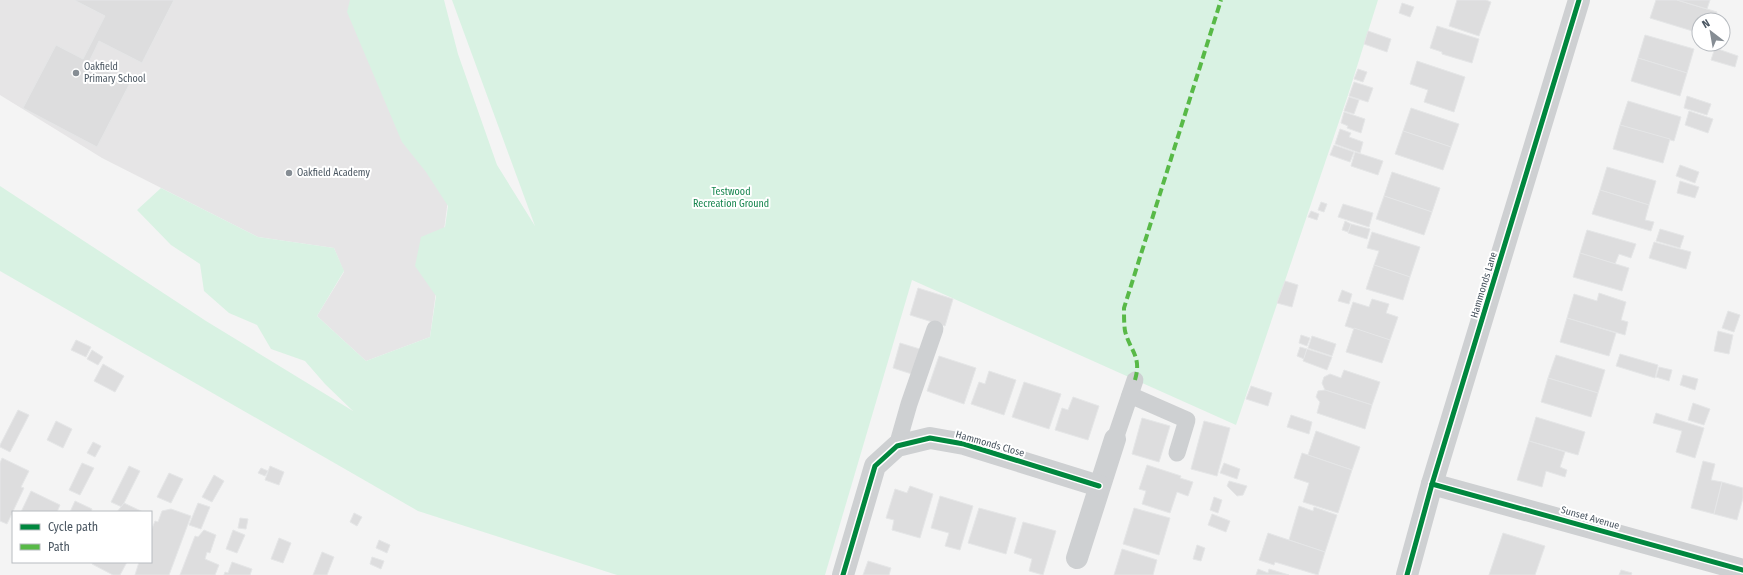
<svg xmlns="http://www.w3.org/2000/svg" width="1743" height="575" font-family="'Fira Sans Condensed',sans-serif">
	<rect width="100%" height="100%" fill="#f4f4f4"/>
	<polygon fill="#e6e5e6" points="0,0 412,0 449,192 430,337 366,361 317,316 344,272 334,248 258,237 102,158 0,95"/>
	<polygon fill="#d9f2e3" points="350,0 444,0 458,54 497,165 535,226 452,0 1378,0 1348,95 1236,425 912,280 825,575 617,575 418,511 0,271 0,186 206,321 353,411 325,384 305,361 271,349 257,325 229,313 204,291 200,264 171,245 137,210 161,188 258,237 334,248 344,271 317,316 366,361 430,337 436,296 415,266 421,237 445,227 448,206 426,172 402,142 347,12"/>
	<g fill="#ddddde" stroke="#e5e6e7">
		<polygon points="74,0 174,0 142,63 99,41 89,62 130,83 97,147 23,108 56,45 83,59 105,16"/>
		<polygon points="1457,0 1486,0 1491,2 1479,36 1449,26"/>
		<polygon points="1656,0 1677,0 1717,12 1714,20 1699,20 1699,33 1650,18"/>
		<polygon points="1677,0 1710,0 1707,9"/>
		<polygon points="1402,3 1414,7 1410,17 1399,13"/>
		<polygon points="1437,26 1479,39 1472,63 1442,54 1442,52 1430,48"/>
		<polygon points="1368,31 1391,39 1387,52 1364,44"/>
		<polygon points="1645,35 1694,49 1687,73 1638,58"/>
		<polygon points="1715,48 1738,56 1735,67 1711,60"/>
		<polygon points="1638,58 1687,73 1680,96 1631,81"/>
		<polygon points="1417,61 1465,77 1454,112 1424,102 1428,90 1410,84"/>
		<polygon points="1358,69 1367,72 1363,82 1354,79"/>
		<polygon points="1354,82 1373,88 1368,102 1349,96"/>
		<polygon points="1687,96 1711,104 1707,115 1684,108"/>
		<polygon points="1349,97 1359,100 1354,114 1344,111"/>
		<polygon points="1628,101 1681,117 1674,141 1620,125"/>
		<polygon points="1411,108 1459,124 1451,147 1403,131"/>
		<polygon points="1689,111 1713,119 1708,133 1685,125"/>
		<polygon points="1344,112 1365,119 1361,133 1347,128 1348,126 1341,123"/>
		<polygon points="1620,125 1670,139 1663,163 1613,149"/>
		<polygon points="1340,129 1351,133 1349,137 1363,142 1360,153 1335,144"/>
		<polygon points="1403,131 1451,147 1443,170 1395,154"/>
		<polygon points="1334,145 1354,152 1350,162 1330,155"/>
		<polygon points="1355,152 1383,161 1378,175 1351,166"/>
		<polygon points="1680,165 1699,172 1695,183 1676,176"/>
		<polygon points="1607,167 1656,181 1649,205 1600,190"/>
		<polygon points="1392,172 1440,188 1432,212 1384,196"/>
		<polygon points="1680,181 1699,187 1695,198 1677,193"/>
		<polygon points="1600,190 1649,205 1645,220 1654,222 1651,231 1592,214"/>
		<polygon points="1384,196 1432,212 1424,235 1376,219"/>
		<polygon points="1321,202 1327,204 1324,212 1318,210"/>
		<polygon points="1343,204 1373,213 1369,227 1338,217"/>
		<polygon points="1311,211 1319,214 1317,220 1308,217"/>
		<polygon points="1345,221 1351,224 1348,232 1342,230"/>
		<polygon points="1351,224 1370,229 1367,239 1348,233"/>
		<polygon points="1660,229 1684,236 1680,248 1656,241"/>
		<polygon points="1587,230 1636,244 1631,258 1619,254 1615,264 1580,253"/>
		<polygon points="1372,232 1420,247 1410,277 1374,265 1379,251 1367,248"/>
		<polygon points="1654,242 1691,252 1686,269 1649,258"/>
		<polygon points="1580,253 1629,268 1622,291 1573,277"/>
		<polygon points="1374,265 1410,277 1403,300 1366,289"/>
		<polygon points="1285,281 1298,285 1292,307 1277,303"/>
		<polygon points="918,288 953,299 945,326 910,315"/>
		<polygon points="1342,290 1352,294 1349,304 1338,301"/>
		<polygon points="1599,293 1626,302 1621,320 1628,322 1625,335 1567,318 1574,294 1597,301"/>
		<polygon points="1372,299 1389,304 1386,313 1398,317 1390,340 1345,326 1353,302 1369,307"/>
		<polygon points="1728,311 1740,315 1734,332 1722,328"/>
		<polygon points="1567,318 1616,333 1609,356 1560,342"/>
		<polygon points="1354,328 1390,340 1382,363 1346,352"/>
		<polygon points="1718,331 1733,335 1729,354 1714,351"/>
		<polygon points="1301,335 1310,338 1307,346 1299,343"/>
		<polygon points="1312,336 1336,344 1332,356 1308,348"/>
		<polygon points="76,340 91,347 86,357 71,350"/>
		<polygon points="900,343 923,350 915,375 893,368"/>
		<polygon points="1300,347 1307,349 1304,359 1297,356"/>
		<polygon points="1307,349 1332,357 1327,370 1303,361"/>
		<polygon points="92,350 103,357 98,365 87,359"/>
		<polygon points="1620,354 1658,365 1655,378 1616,366"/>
		<polygon points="1556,355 1605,370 1598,393 1548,378"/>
		<polygon points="939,356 976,368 964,404 927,391"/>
		<polygon points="103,364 124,376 115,392 94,381"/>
		<polygon points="1659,367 1672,370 1669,381 1656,377"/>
		<polygon points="1344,370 1380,382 1372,405 1325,390 1322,383 1324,377 1330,374 1341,378"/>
		<polygon points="989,371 1016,380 1004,415 971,404 979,382 985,384"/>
		<polygon points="1683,375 1698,379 1695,390 1680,385"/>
		<polygon points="1548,378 1598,393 1591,417 1541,402"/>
		<polygon points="1024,382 1061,394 1049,429 1012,417"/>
		<polygon points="1251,386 1272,393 1268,406 1246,399"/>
		<polygon points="1325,390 1372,405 1365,429 1317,413 1320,402 1316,397 1318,391"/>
		<polygon points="1073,397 1099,406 1088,440 1055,430 1062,408 1068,410"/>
		<polygon points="1693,403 1710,409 1704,425 1688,420"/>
		<polygon points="18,410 29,415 10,452 0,447 0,445"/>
		<polygon points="1656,413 1704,428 1695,458 1676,452 1682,431 1653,423"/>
		<polygon points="1291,415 1312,422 1309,434 1287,427"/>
		<polygon points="1536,417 1585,432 1578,455 1529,441"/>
		<polygon points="1142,418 1170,426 1159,462 1132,454"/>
		<polygon points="56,421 72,429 63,448 47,440"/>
		<polygon points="1204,421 1230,428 1217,476 1191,469"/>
		<polygon points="1316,431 1360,447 1352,470 1308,455"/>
		<polygon points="1529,441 1565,452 1560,467 1567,470 1565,477 1546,471 1542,487 1517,480"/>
		<polygon points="93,442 101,446 95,457 87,453"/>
		<polygon points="1302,453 1352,470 1338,513 1303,502 1309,483 1294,478"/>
		<polygon points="2,458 29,471 21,487 24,488 7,524 0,521 0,463"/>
		<polygon points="1703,461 1715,464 1711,480 1722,482 1714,514 1691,508"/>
		<polygon points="82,463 94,468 80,495 69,490"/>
		<polygon points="1224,463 1240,469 1237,479 1220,473"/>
		<polygon points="1147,465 1181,476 1180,478 1193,482 1188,496 1177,492 1170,513 1142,504 1146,491 1139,489"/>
		<polygon points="129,466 140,471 122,507 111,502"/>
		<polygon points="270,466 284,472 279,485 265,480"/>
		<polygon points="261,468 268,471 265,476 258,473"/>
		<polygon points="169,473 183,479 171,503 157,497"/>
		<polygon points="214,475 224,481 212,502 202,497"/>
		<polygon points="1229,481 1247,486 1243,495 1237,496 1227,486"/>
		<polygon points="1722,482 1743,488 1743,498 1737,520 1714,514"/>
		<polygon points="910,486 933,494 920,538 892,530 894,520 886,518 895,489 907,493"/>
		<polygon points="31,491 60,505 57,512 21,512"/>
		<polygon points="940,496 973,506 960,550 945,546 949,533 931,528"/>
		<polygon points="1214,497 1222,500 1218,513 1210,510"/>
		<polygon points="75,501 92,509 91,512 70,512"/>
		<polygon points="124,503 143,512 117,512"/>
		<polygon points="198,503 210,507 201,529 189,525"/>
		<polygon points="1299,506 1313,511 1314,507 1337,515 1325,552 1289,540"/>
		<polygon points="979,508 1016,518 1006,554 968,543"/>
		<polygon points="1134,508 1170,518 1159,555 1123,544"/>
		<polygon points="171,509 191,516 169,575 135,575 139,562 151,562 151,531 155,521 158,522 162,511"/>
		<polygon points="354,513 362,517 357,526 350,522"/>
		<polygon points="1212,514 1230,521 1226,532 1208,525"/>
		<polygon points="240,518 248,519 246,529 238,528"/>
		<polygon points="1023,522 1056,531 1043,575 1029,571 1032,559 1014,553"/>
		<polygon points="204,530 216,535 210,553 207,552 205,559 219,565 215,575 180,575 195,536 198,537"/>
		<polygon points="233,530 245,535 237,553 226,549"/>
		<polygon points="1268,533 1325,552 1318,575 1275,562 1274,565 1259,560"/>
		<polygon points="1503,533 1545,546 1535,575 1489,575"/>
		<polygon points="279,538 291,543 283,563 271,559"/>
		<polygon points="379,540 390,545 387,553 376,548"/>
		<polygon points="1197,545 1205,548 1201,561 1193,559"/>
		<polygon points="1122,549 1157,560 1153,575 1114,575"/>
		<polygon points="322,552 334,557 327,575 313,575"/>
		<polygon points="372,557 384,561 381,569 370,564"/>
		<polygon points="868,561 891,568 889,575 863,575"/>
		<polygon points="93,562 127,562 120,575 113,575 92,564"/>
		<polygon points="232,562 252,569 250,575 224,575 225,572 228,573"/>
		<polygon points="1258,569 1268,573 1269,569 1289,575 1256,575"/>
		<polygon points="1621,570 1632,573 1631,575 1619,575"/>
	</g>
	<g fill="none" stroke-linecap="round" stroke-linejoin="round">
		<g stroke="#ced0d2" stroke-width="17">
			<polyline points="1130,395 1187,420 1177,453"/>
			<polyline points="1115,439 1135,380"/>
			<polyline points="897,446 909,404 935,329"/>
		</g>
		<g stroke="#ced0d2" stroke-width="22">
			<polyline points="1432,484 1743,570"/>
			<polyline points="1077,558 1115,439"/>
			<polyline points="843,575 875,466 897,446 930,438 964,444 1099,486"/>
			<polyline points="1407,575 1432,484 1579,0"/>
		</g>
		<path stroke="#58b947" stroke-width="4" stroke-dasharray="8 4" stroke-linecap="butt" d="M1135 380C1142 356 1130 351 1125 331 1124 324 1124 316 1124 308L1221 0"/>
		<g stroke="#fff" stroke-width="8">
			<g id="cycleway">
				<polyline points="1432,484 1743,570"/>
				<polyline points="843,575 875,466 897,446 930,438 964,444 1099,486"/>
				<polyline points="1407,575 1432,484 1579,0"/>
			</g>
		</g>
		<use href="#cycleway" stroke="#00873e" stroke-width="5"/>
	</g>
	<g fill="#868d94" stroke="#fff" stroke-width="1.5">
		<circle cx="76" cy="73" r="4"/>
		<circle cx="289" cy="173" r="4"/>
	</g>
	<g text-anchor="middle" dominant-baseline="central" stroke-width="4" stroke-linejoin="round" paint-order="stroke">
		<g font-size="10" fill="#4a5661" stroke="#fff" text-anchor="start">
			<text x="84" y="67">Oakfield<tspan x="84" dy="12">Primary School</tspan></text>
			<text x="297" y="173">Oakfield Academy</text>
		</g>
		<g font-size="10" fill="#17864f" stroke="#fff">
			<text x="731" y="192">Testwood<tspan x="731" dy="12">Recreation Ground</tspan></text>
		</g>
		<g font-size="10" fill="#4a5661" stroke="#fff">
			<text transform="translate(1484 285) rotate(-73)">Hammonds Lane</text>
			<text transform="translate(990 444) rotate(16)">Hammonds Close</text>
			<text transform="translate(1590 518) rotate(16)">Sunset Avenue</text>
		</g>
	</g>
	<rect x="12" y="511" width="140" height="52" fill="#ffffff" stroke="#b7bbc0"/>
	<rect x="20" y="524" width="20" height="6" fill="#00873e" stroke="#b7bbc0"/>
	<text x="48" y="531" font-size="12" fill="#4a5661">Cycle path</text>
	<rect x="20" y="544" width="20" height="6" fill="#58b947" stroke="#b7bbc0"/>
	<text x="48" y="551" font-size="12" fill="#4a5661">Path</text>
	<g transform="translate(1711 32) rotate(329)"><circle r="19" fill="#ffffff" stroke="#b7bbc0"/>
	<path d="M0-3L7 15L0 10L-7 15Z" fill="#868d94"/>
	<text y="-6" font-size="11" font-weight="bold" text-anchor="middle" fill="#4a5661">N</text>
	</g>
</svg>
